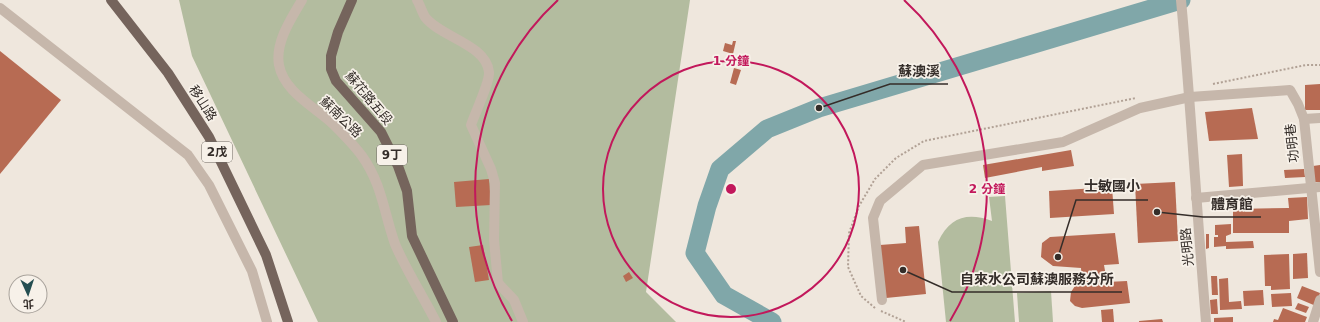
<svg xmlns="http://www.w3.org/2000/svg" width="1320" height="322" font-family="'DejaVu Sans','Noto Sans TC',sans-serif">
	<rect width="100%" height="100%" fill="#efe7dd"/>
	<g fill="#b3bc9f">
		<polygon points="179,0 690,0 646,292 676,322 318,322 192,56"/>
		<path d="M1005 196 1015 322H946L938 242C950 217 967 212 992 221L989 197Z"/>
		<polygon points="1051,291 1053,322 1019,322 1017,293"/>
	</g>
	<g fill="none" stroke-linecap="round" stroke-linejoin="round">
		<polyline stroke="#80a7a9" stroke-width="19" points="772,322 724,295 695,253 707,206 720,169 767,129 819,108 1181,0"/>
	</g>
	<g fill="#b76b53">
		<polygon points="733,41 736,41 733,54 723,51 725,43 732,45"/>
		<polygon points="0,51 61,100 0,174"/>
		<polygon points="734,68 741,70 736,85 730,83"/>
		<polygon points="1320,84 1320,110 1305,110 1305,85"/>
		<polygon points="1252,108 1258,139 1209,141 1205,112"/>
		<polygon points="1071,150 1074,166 1042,171 1042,167 985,178 983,165"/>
		<polygon points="1242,154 1243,186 1229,187 1227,155"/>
		<polygon points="1320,165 1320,182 1314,182 1313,166"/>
		<polygon points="1304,169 1305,177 1285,178 1284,170"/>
		<polygon points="489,179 491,205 456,207 454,182"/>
		<polygon points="1175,182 1178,241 1138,243 1135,184"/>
		<polygon points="1112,187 1114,214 1050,218 1049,191"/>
		<polygon points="1307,197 1308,219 1289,221 1289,233 1233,233 1233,209 1289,208 1288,198"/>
		<polygon points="1231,224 1231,234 1226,236 1226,242 1253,241 1254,248 1226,249 1226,246 1214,247 1214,237 1218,237 1218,235 1215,235 1215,225"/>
		<polygon points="919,226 926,294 886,298 880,245 906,243 905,227"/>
		<polygon points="1115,233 1119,264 1104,265 1107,282 1127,281 1130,303 1082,308 1075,306 1070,301 1071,292 1075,286 1082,284 1081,268 1053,266 1041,257 1042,243 1050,237"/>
		<polygon points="1206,234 1209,234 1209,248 1206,249"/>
		<polygon points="483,245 489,280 475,282 469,247"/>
		<polygon points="1307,253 1308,278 1293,279 1293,254"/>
		<polygon points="1289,254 1290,289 1271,290 1271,286 1265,286 1264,255"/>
		<polygon points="629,272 633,278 626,282 623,276"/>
		<polygon points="1211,276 1217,276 1218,295 1212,295"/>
		<polygon points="1228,278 1229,302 1241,301 1242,309 1220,310 1219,279"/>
		<polygon points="1302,286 1320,293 1316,306 1297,298"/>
		<polygon points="1263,290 1264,305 1244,306 1243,291"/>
		<polygon points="1291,293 1292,306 1272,307 1271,294"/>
		<polygon points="1217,299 1218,314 1211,314 1210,300"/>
		<polygon points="1298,303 1309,307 1306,313 1295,309"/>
		<polygon points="1283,308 1307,317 1305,322 1273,322 1274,319 1278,320"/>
		<polygon points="1113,309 1114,322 1102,322 1101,310"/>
		<polygon points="1233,317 1233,322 1214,322 1214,318"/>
		<polygon points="1162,319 1163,322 1139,322 1139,321"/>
	</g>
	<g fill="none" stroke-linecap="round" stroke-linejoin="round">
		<g stroke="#b1a195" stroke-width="2" stroke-dasharray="2 2" stroke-linecap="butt">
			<polyline points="1213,84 1306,65 1320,65"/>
			<polyline points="875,308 861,296 848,267 849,233 859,206 875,179 896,158 924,141 1136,98"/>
			<polyline points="881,311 906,322"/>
		</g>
		<g stroke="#c6b7ab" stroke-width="10">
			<path d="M302 0C291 19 275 42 279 65 284 92 315 107 333 124 343 134 354 145 362 156 382 184 384 213 395 244 405 268 424 298 436 322"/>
			<path d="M417 0C420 5 422 12 425 17 440 37 486 44 489 72 490 82 475 113 471 125L491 169 495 183 494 240 498 283 514 300 523 322"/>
			<path d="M1181 0C1191 107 1197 215 1206 322"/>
			<polyline points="0,8 188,155 209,185 252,271 267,322"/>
			<polyline points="1304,119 1320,118"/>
			<polyline points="1196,198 1320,187"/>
			<polyline points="882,300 873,218 880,201 923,165 1063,142 1140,108 1190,97 1290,90 1298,104 1304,119 1320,272"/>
			<polyline points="1313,322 1320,300"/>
		</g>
		<g stroke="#75645c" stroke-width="10">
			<polyline points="111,0 168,73 209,137 266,255 288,322"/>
			<polyline points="352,0 338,32 331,56 331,69 336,81 381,132 398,166 407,191 412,236 453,322"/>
		</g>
	</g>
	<g fill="none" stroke="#c2185b" stroke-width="2">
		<circle cx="731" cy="189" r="128"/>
		<path d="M512 321A256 256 0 0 1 558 0M904 0A256 256 0 0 1 950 321"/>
	</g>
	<g text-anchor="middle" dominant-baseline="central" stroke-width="3.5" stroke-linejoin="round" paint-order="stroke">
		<g fill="#f7f1e9" stroke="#6e6863" stroke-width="1">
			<rect x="202" y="142" width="30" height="20" rx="3"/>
			<rect x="377" y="145" width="30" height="20" rx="3"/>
		</g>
		<g font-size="12" font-weight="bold" fill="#342d29">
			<text x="217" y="152">2戊</text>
			<text x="392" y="155">9丁</text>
		</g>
		<g font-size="13" fill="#342d29" stroke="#f7f1e9">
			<text transform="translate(369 98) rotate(50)">蘇花路五段</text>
			<text transform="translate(203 103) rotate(57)">移山路</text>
			<text transform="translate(341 117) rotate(44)">蘇南公路</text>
			<text transform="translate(1292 143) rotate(-96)">功明巷</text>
			<text transform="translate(1187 247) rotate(-95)">光明路</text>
		</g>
	</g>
	<circle cx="731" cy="189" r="6" fill="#c2185b" stroke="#f7f1e9" stroke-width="2"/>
	<g font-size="12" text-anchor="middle" font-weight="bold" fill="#c2185b" stroke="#f7f1e9" stroke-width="3.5" stroke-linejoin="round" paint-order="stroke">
		<text x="731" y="65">1 分鐘</text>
		<text x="987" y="193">2 分鐘</text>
	</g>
	<path fill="none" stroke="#342d29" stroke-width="1.5" d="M819 108L890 84H948M1058 257L1076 200H1148M1157 212L1203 217H1261M903 270L952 292H1122"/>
	<g fill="#342d29" stroke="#f7f1e9" stroke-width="1.5">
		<circle cx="819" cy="108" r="4"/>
		<circle cx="1058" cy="257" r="4"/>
		<circle cx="1157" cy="212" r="4"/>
		<circle cx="903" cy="270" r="4"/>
	</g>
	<g font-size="14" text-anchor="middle" font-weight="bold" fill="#342d29" stroke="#f7f1e9" stroke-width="3.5" stroke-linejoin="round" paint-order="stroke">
		<text x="919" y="76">蘇澳溪</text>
		<text x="1112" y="191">士敏國小</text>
		<text x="1232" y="209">體育館</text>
		<text x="1037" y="284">自來水公司蘇澳服務分所</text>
	</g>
	<g transform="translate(28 294) rotate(177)"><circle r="19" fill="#f7f1e9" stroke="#a9a39c"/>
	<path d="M0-3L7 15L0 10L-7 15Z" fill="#244e51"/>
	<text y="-6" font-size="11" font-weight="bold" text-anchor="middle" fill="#342d29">北</text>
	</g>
</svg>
